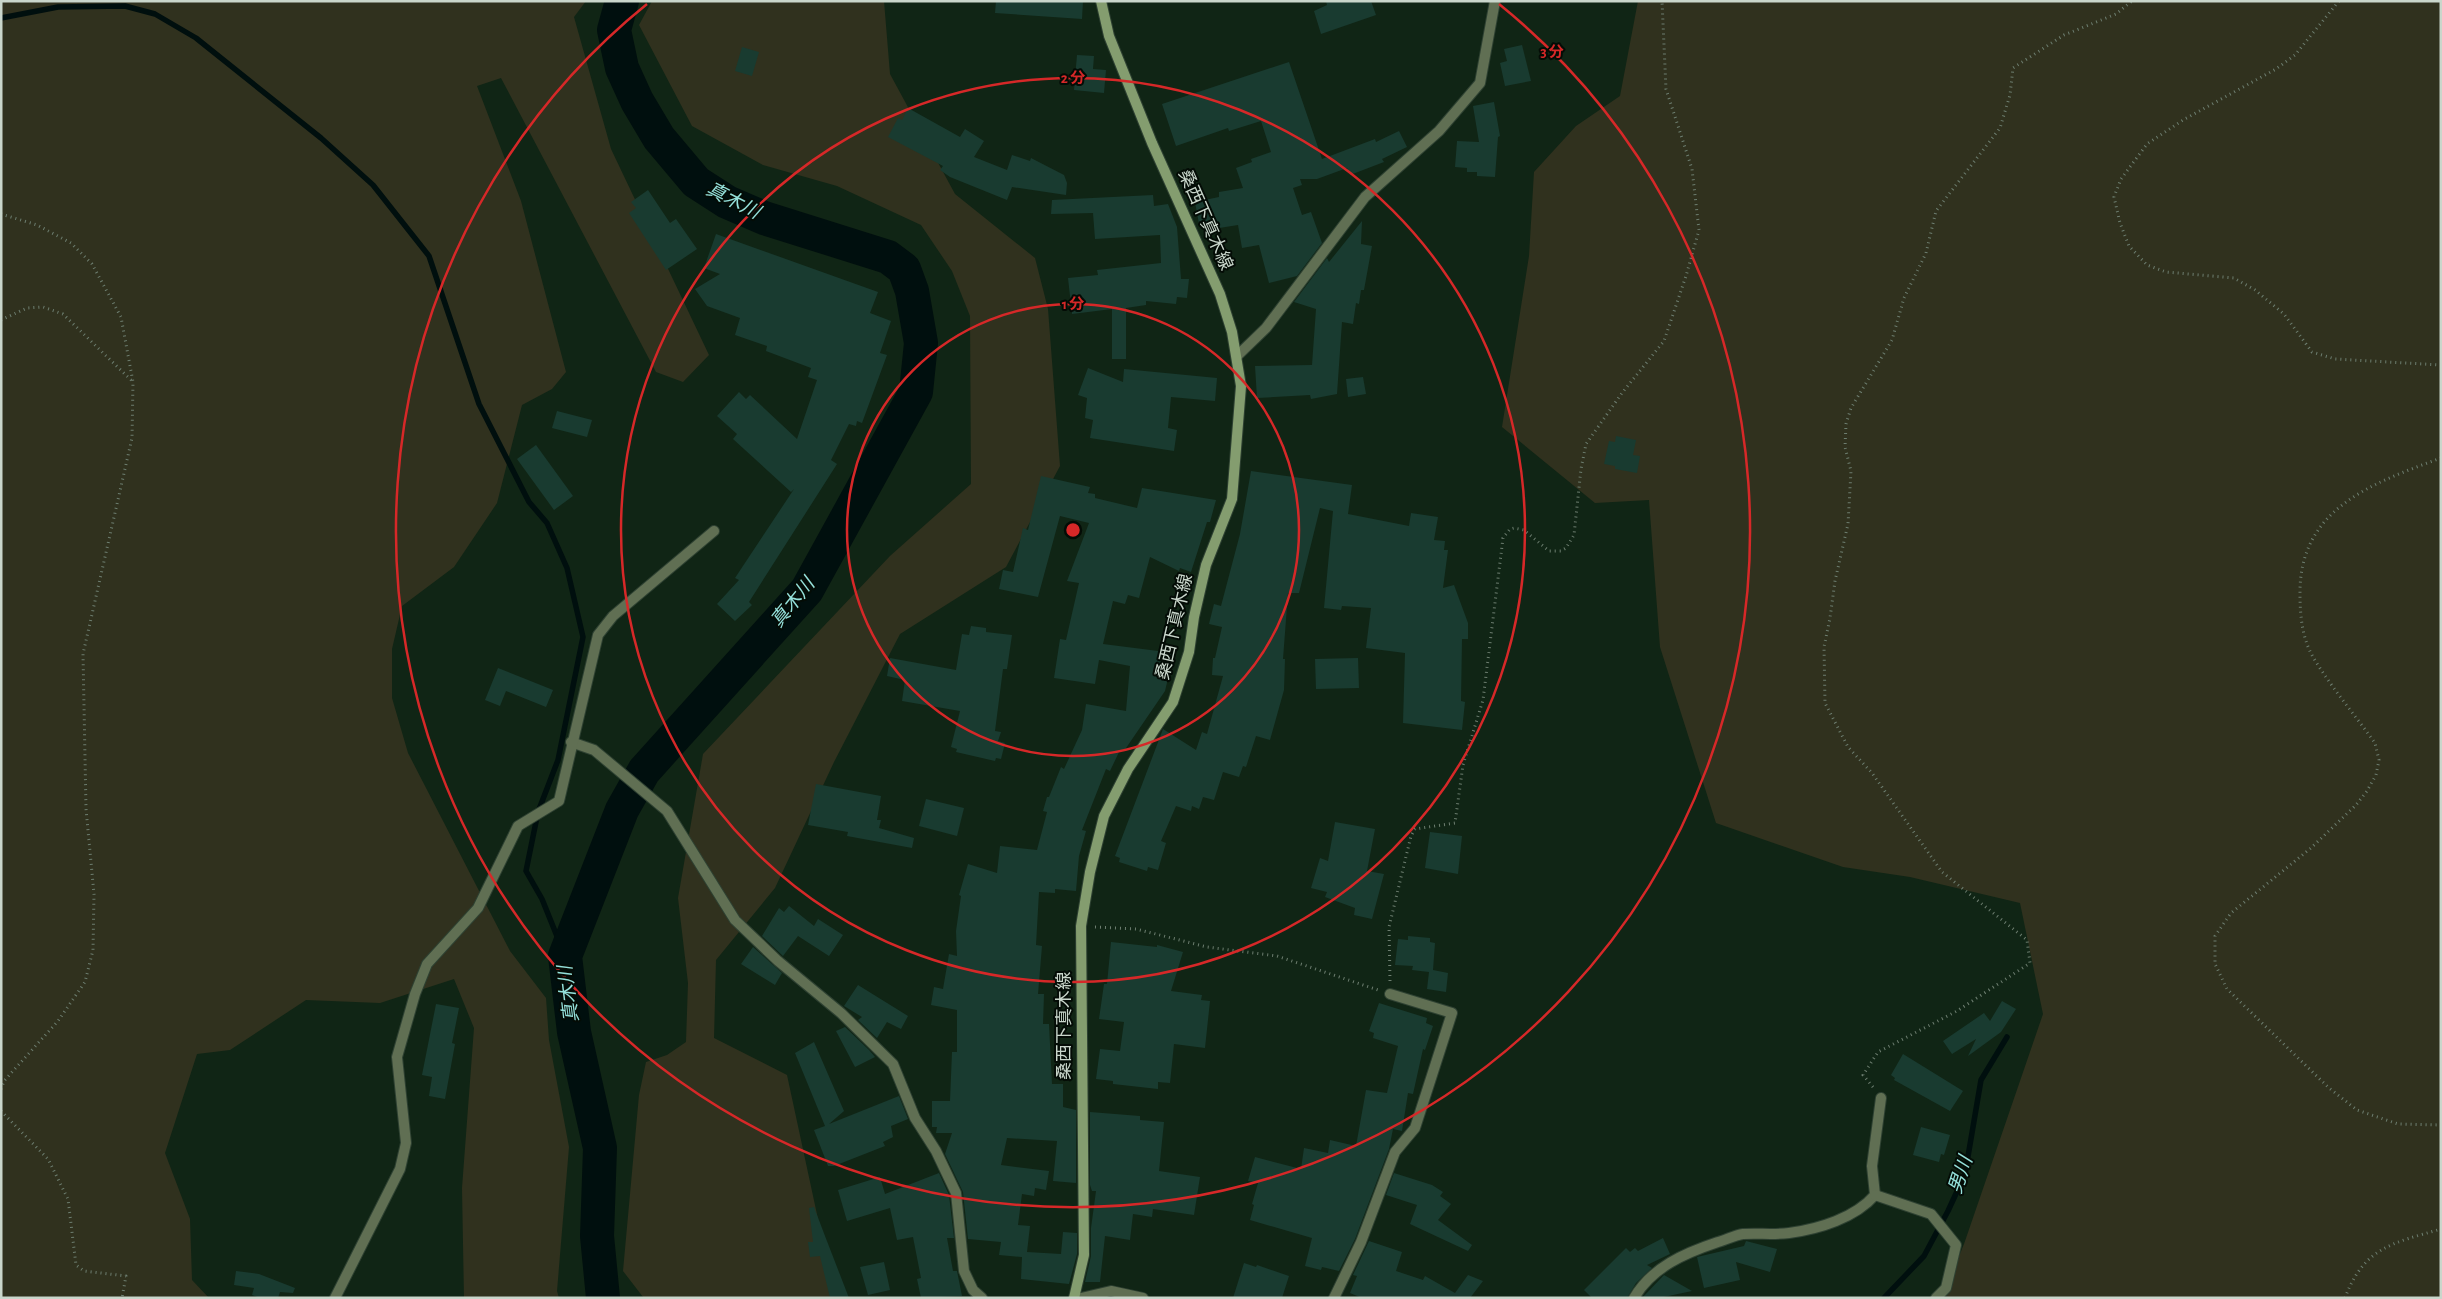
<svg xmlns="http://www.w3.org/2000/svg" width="2442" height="1299" font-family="'Alegreya Sans','Noto Sans JP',sans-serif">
	<rect width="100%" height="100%" fill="#102515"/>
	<g fill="#30311e">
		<polygon points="1,1 586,1 574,17 611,149 709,355 683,382 656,372 501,78 477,86 521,201 566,372 552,389 522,405 497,503 454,567 402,606 392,649 392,698 408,753 510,951 546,998 549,1040 569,1147 557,1291 559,1298 464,1298 462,1188 474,1028 454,979 380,1003 306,1000 230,1050 197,1054 165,1153 190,1219 192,1280 209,1298 1,1298"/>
		<polygon points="652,1 884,1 890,74 955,194 1035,258 1048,309 1060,466 1006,567 900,634 834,762 775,888 716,960 714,1038 787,1075 835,1298 643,1297 623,1271 639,1095 646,1062 667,1055 686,1042 688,983 678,898 703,754 890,556 971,484 970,316 952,271 921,225 837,186 763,165 692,126 639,25"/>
		<polygon points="1638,1 2441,1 2441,1298 1942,1298 1964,1244 2043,1014 2020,903 1910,877 1843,867 1716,823 1660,647 1649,500 1595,503 1502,427 1529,256 1534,172 1576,126 1620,96"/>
	</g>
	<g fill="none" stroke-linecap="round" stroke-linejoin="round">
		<g stroke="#000f0e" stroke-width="5.5">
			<polyline points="1,18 58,7 125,6 155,14 196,38 321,138 373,185 429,256 479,404 529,502 547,523 567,568 583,637 558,760 538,812 526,871 542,899 565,956"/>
			<polyline points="1884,1298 1924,1256 1948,1211 1965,1174 1981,1080 2007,1037"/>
		</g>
		<polyline stroke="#000f0e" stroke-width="34" points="603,1298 597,1236 600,1148 574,1032 565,956 622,810 644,771 807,590 916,392 921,343 912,291 904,269 888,257 764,218 727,202 696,182 659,138 637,101 622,68 614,30 622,1"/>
	</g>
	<g fill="#193b30">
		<polygon points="996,1 1083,1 1082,19 995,13"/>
		<polygon points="1326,1 1371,1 1376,15 1321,34 1314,11 1327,5"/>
		<polygon points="1522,45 1531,81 1505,86 1500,63 1507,61 1504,49"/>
		<polygon points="742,47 759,52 752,76 735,71"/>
		<polygon points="1077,55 1094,56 1093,69 1106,70 1104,93 1074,90"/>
		<polygon points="1289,62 1322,159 1375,139 1376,142 1399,131 1407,147 1382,159 1384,162 1350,175 1347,168 1317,179 1300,179 1302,185 1293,188 1302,215 1311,212 1322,243 1297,276 1269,283 1259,245 1242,248 1238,225 1213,229 1211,222 1199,224 1195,202 1219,197 1219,192 1243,188 1236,168 1252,162 1251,159 1271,152 1261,121 1229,131 1228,128 1176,146 1162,104"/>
		<polygon points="1494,102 1500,136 1498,137 1495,177 1477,176 1477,172 1467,172 1467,168 1455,167 1457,141 1479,142 1473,106"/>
		<polygon points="908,108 960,137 965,129 984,141 974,157 1007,170 1012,155 1030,161 1031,158 1064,175 1067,183 1066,195 1012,187 1007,200 950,177 940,170 943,166 888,137 898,118 902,120"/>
		<polygon points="648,190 670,223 676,219 697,249 666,270 629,213 636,208 631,202"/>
		<polygon points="1153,195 1154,206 1168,204 1177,227 1181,279 1189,279 1187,298 1177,297 1176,304 1146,301 1146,305 1126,308 1126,359 1112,359 1112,309 1072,314 1068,278 1098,275 1097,270 1161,263 1160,235 1095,239 1093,213 1051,214 1052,200"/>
		<polygon points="1362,221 1361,244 1372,246 1364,290 1361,290 1359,304 1356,303 1353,324 1342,322 1337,394 1311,399 1310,395 1257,398 1255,366 1312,365 1316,309 1294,302 1327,258 1329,262"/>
		<polygon points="716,234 878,292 870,313 891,321 880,353 887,355 862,423 857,421 856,426 849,424 831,460 837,464 749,602 752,605 735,621 717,604 739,580 735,578 794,489 791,492 733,439 737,434 717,416 739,392 746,399 750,395 797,439 817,380 808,377 811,368 766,351 767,346 735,335 740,318 707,306 695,289 720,274 704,268"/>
		<polygon points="1088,368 1123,382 1124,369 1217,378 1215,401 1171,397 1168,428 1177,430 1174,451 1090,438 1093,420 1085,418 1087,398 1078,395"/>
		<polygon points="1363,377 1366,394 1348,397 1346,379"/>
		<polygon points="557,411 592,420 587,437 552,428"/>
		<polygon points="1616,436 1636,440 1633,455 1640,456 1637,473 1615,469 1615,466 1604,464 1609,441 1615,442"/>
		<polygon points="536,445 573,496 554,510 517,459"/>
		<polygon points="1251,471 1352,485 1348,514 1409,526 1411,513 1438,517 1434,540 1445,541 1444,550 1448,550 1443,588 1454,585 1468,623 1468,639 1462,639 1461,701 1465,702 1462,730 1403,723 1405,653 1366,648 1371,608 1342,606 1341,610 1324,608 1333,511 1320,508 1299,593 1288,593 1283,659 1285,659 1284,690 1270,740 1256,736 1246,767 1243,766 1239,777 1223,772 1214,800 1203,797 1199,809 1192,806 1191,811 1176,806 1161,841 1166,843 1158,870 1148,867 1147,871 1119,862 1120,858 1115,856 1163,729 1196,750 1202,732 1207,734 1223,676 1212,675 1213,658 1215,658 1222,627 1209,624 1214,604 1221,606 1240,534"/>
		<polygon points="1041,476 1090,487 1088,493 1095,494 1095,498 1137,508 1142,488 1216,500 1210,522 1207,522 1191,572 1180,568 1179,571 1150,557 1139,598 1128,595 1125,604 1113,601 1103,644 1174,653 1165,691 1124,751 1120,750 1110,771 1106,769 1082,830 1086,831 1079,856 1076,891 1055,889 1055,893 1039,892 1036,945 1042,946 1038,994 1044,994 1043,1024 1049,1024 1052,1084 1063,1084 1063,1107 1076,1110 1076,1183 1053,1181 1057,1141 1007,1138 1001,1165 1049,1171 1046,1190 1035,1188 1034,1196 1022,1194 1018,1225 1030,1226 1027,1252 1061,1254 1063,1232 1077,1233 1077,1254 1069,1284 1021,1279 1022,1257 999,1255 1001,1242 968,1239 963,1192 945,1154 952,1133 936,1133 937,1127 932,1127 932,1101 950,1101 952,1052 957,1052 957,1010 931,1005 934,987 943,989 949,954 957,956 956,931 961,896 959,895 968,864 997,873 1000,846 1037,850 1047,812 1043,811 1047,797 1049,797 1061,767 1064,769 1082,730 1086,704 1126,711 1130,666 1099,660 1095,684 1054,678 1060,639 1066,640 1079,583 1067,581 1089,523 1060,516 1038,597 999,589 1003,570 1013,572 1023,528 1028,530"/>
		<polygon points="971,626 986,628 986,632 1012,635 1007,669 1003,669 995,731 1001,732 998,741 1005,743 1001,759 996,758 995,761 956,752 957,749 951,747 960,711 902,701 905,680 887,676 890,658 956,670 962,634 969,635"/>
		<polygon points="1358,658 1359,688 1316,689 1315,659"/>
		<polygon points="498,668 553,690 546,707 506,691 500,706 485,700"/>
		<polygon points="816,784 881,796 877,820 881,820 879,828 914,838 912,848 847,836 848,832 808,825"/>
		<polygon points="926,799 964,808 957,836 919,826"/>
		<polygon points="1335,822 1375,829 1367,871 1384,874 1372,919 1354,915 1355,908 1325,897 1327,892 1311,888 1320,858 1328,861"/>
		<polygon points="1430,832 1462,836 1458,874 1425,868"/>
		<polygon points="789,906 814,926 818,919 843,935 829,956 798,936 783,956 762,936 779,908 784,912"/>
		<polygon points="1408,936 1430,938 1430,942 1435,943 1433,970 1448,973 1446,992 1427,989 1429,972 1412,970 1413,966 1395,965 1398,939 1408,940"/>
		<polygon points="1111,942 1157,947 1157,945 1183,952 1171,991 1202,995 1201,1000 1210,1001 1205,1048 1174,1044 1170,1083 1158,1082 1158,1089 1113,1084 1113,1081 1096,1079 1100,1049 1120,1051 1124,1022 1099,1019 1104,984 1107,984"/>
		<polygon points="753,947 782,973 775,985 741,964"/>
		<polygon points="858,985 908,1016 901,1029 887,1022 877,1038 858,1020 862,1017 844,1006"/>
		<polygon points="2002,1001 2016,1009 2001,1032 1968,1056 1976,1039 1952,1054 1943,1041 1984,1013 1990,1021"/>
		<polygon points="1379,1003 1427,1018 1426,1023 1433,1026 1425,1050 1423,1049 1413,1094 1408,1093 1402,1131 1393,1129 1389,1149 1355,1239 1339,1271 1322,1267 1321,1270 1305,1266 1312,1238 1250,1220 1254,1205 1252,1204 1258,1183 1248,1181 1255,1157 1301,1169 1304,1148 1328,1153 1330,1140 1356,1146 1366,1090 1387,1093 1398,1046 1373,1038 1374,1033 1369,1031"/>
		<polygon points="436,1004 459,1008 452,1043 455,1044 445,1099 429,1096 432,1077 422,1075"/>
		<polygon points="845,1027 869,1050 875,1057 855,1067 836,1031"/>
		<polygon points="814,1042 844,1111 829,1124 899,1096 908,1119 891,1126 893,1137 883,1142 885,1146 834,1166 828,1166 814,1130 825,1126 795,1053"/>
		<polygon points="1903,1054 1963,1091 1950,1111 1894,1080 1895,1078 1891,1075"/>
		<polygon points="1090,1112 1140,1116 1140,1120 1164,1122 1159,1171 1200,1177 1194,1215 1153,1209 1152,1217 1133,1214 1130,1240 1105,1236 1100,1282 1085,1282 1091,1256 1091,1228 1096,1191 1092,1191 1090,1185"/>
		<polygon points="1921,1127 1950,1135 1944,1155 1941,1154 1939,1162 1913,1155"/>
		<polygon points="939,1173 949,1195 954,1238 947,1238 953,1271 957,1271 962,1296 921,1298 917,1279 921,1278 913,1237 897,1240 890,1208 847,1221 838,1190 880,1177 885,1194"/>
		<polygon points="1394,1173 1432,1185 1443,1192 1440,1196 1451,1204 1438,1220 1472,1245 1468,1251 1410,1224 1417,1205 1386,1195"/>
		<polygon points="814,1207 825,1236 849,1298 830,1298 820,1256 810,1257 808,1242 813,1242 809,1208"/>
		<polygon points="1663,1238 1670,1254 1647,1265 1652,1268 1636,1283 1627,1298 1592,1298 1584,1290 1626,1248 1630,1252 1635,1248 1638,1251"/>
		<polygon points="1369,1241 1402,1252 1396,1271 1423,1280 1425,1276 1455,1293 1468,1275 1483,1281 1470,1298 1362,1298 1350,1293 1357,1276 1353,1275"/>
		<polygon points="1746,1241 1777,1249 1770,1272 1736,1262 1740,1280 1704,1288 1697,1257 1744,1246"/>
		<polygon points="884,1262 890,1290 868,1295 860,1267"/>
		<polygon points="1244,1263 1256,1267 1257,1265 1289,1276 1282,1298 1233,1298"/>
		<polygon points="236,1271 259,1274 295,1288 293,1293 280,1292 278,1298 260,1298 252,1295 254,1288 234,1285"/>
		<polygon points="1664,1275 1692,1291 1659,1298 1642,1298"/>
	</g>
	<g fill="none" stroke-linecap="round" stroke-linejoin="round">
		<g stroke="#2e4132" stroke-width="12">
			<g id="lane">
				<polyline points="1081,1298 1111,1291 1143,1298"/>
				<polyline points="1334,1298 1361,1242 1395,1152 1415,1128 1452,1013 1390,994"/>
				<path d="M1634 1298C1652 1267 1685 1253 1718 1242 1726 1240 1735 1235 1743 1234 1758 1233 1774 1235 1789 1233 1819 1229 1855 1218 1875 1195L1872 1166 1881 1098"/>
			</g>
		</g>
		<g stroke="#2e4132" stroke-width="12">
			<g id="street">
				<polyline points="1237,356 1266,328 1365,197 1439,131 1480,83 1495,1"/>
				<polyline points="571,742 594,750 667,811 735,920 778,961 841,1013 893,1064 915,1118 936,1151 956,1193 964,1271 973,1290 982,1298"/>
				<polyline points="1875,1195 1931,1214 1956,1245 1946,1288 1936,1298"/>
				<polyline points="335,1298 400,1169 406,1143 397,1057 415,994 427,964 478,908 518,826 559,801 598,635 613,616 714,531"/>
			</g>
		</g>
		<g stroke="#2e4132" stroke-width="12">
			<polyline id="secondary" points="1074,1298 1084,1255 1081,926 1090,872 1104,816 1128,769 1173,702 1189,652 1194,617 1206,565 1232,499 1241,386 1232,332 1220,294 1152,143 1109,36 1101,1"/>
		</g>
		<g stroke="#6d7e70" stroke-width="3" stroke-dasharray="1 4" stroke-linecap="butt">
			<polyline points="2339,1 2295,55 2276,69 2183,120 2147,144 2121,179 2114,197 2120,223 2129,246 2147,265 2166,272 2234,278 2255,290 2284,314 2312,352 2335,359 2441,365"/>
			<polyline points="1,214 37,225 71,243 92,264 121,317 133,382 132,438 83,654 86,809 94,894 93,950 85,982 58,1021 4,1081 1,1089"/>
			<polyline points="1,320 27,308 43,307 63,314 132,381"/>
			<path d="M2441 458C2373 483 2299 508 2300 594 2300 615 2302 638 2313 657 2331 687 2355 715 2375 743L2379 760 2376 775 2367 791 2356 805 2311 848 2231 913 2215 936V964L2227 989 2329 1088 2357 1110 2398 1124 2441 1125"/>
			<polyline points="1095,927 1136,929 1207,947 1277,956 1378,990"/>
			<polyline points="1390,981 1389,927 1411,836 1415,829 1455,823 1463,765 1483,700 1503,538 1510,529 1514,528 1524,530 1549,551 1561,551 1566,548 1574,535 1581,469 1586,444 1622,393 1664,341 1686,276 1699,230 1692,169 1666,89 1662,1"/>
			<polyline points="1873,1087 1863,1075 1878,1052 1957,1011 2030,963 2027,940 1942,872 1872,773 1848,747 1825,703 1824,647 1830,618 1835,581 1848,524 1851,471 1845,447 1846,424 1851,408 1892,340 1904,298 1926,253 1936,211 2000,128 2010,95 2013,68 2064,35 2116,14 2132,1"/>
			<polyline points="1,1111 48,1159 68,1199 76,1265 84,1271 126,1276 122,1298"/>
			<path d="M2345 1298C2364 1247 2393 1243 2441 1229"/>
		</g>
		<use href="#lane" stroke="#606f53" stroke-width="10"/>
		<use href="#street" stroke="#606f53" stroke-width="10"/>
		<use href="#secondary" stroke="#849d6f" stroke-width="10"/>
	</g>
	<g fill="none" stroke="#d62828" stroke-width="2.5">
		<circle cx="1073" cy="530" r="226"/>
		<circle cx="1073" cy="530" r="452"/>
		<path d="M1499 4A677 677 0 1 1 647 4"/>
	</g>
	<g text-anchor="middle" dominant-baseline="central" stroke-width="4" stroke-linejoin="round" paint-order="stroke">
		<g font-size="18" fill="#c9d6cb" stroke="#040c06">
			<text transform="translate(1205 220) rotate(66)">桑西下真木線</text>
			<text transform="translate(1175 627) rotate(-77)">桑西下真木線</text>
			<text transform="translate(1065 1026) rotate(-90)">桑西下真木線</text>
		</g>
		<g font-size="19" font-style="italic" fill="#95e1db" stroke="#040c06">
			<text transform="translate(733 201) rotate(27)">真木川</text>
			<text transform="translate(793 603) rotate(-51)">真木川</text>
			<text transform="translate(569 994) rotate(-97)">真木川</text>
			<text transform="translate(1961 1175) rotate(-72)">男川</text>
		</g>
	</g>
	<circle cx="1073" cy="530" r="8" fill="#d62828" stroke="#040c06" stroke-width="2.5"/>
	<g font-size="15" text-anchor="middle" font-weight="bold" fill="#d62828" stroke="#040c06" stroke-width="4" stroke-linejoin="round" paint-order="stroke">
		<text x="1552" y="57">3 分</text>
		<text x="1073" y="83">2 分</text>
		<text x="1073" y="309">1 分</text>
	</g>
	<rect width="2442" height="1299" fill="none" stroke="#c9d6cb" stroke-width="5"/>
</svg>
